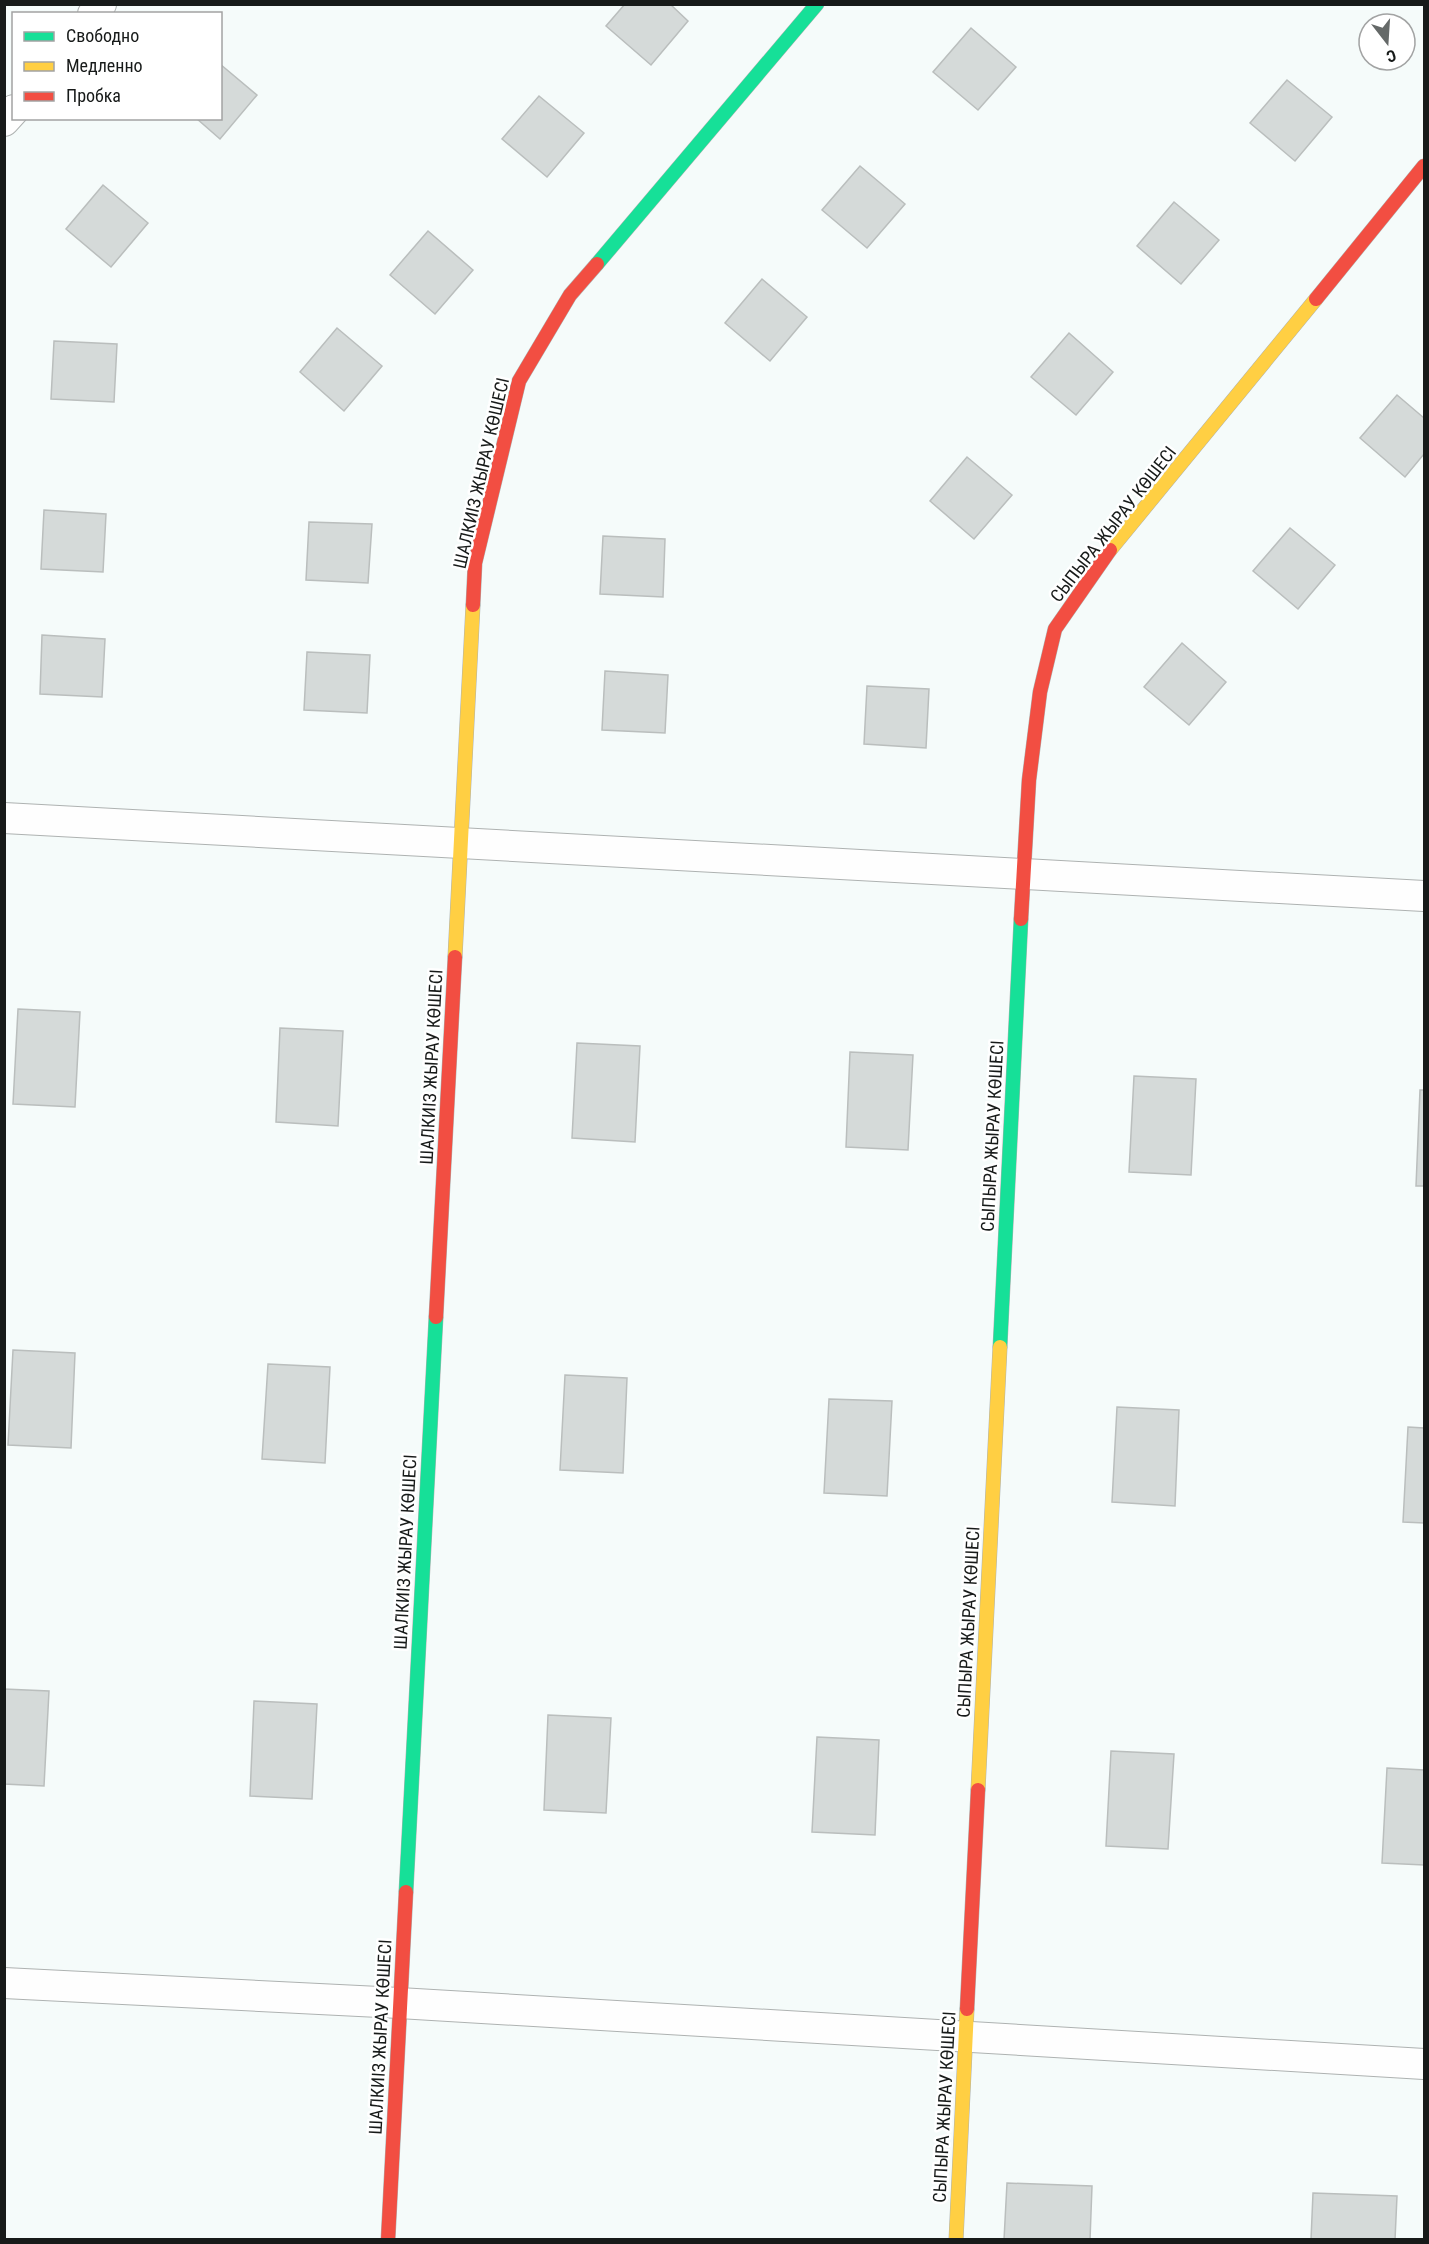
<svg xmlns="http://www.w3.org/2000/svg" width="1429" height="2244" font-family="'Roboto Condensed',sans-serif">
	<rect width="100%" height="100%" fill="#f5fbfa"/>
	<g fill="#d5dad9" stroke="#babebd" stroke-width="1.5">
		<polygon points="625,4 670,4 688,21 651,65 606,26"/>
		<polygon points="971,28 1016,67 978,110 933,72"/>
		<polygon points="220,64 257,95 220,139 196,118 220,118"/>
		<polygon points="1287,80 1332,117 1295,161 1250,123"/>
		<polygon points="539,96 584,133 547,177 502,139"/>
		<polygon points="860,166 905,204 867,248 822,210"/>
		<polygon points="103,185 148,223 111,267 66,229"/>
		<polygon points="1174,202 1219,240 1181,284 1137,246"/>
		<polygon points="428,231 473,270 435,314 390,275"/>
		<polygon points="762,279 807,317 770,361 725,323"/>
		<polygon points="337,328 382,366 344,411 300,372"/>
		<polygon points="1069,333 1113,372 1076,415 1031,377"/>
		<polygon points="54,341 117,344 114,402 51,399"/>
		<polygon points="1397,395 1424,418 1424,454 1405,477 1360,438"/>
		<polygon points="967,457 1012,495 974,539 930,501"/>
		<polygon points="44,510 106,514 103,572 41,569"/>
		<polygon points="309,522 372,524 368,583 306,580"/>
		<polygon points="1290,528 1335,565 1298,609 1253,571"/>
		<polygon points="603,536 665,539 663,597 600,594"/>
		<polygon points="42,635 105,639 102,697 40,694"/>
		<polygon points="1182,643 1226,682 1189,725 1144,687"/>
		<polygon points="307,652 370,655 367,713 304,710"/>
		<polygon points="605,671 668,675 665,733 602,730"/>
		<polygon points="867,686 929,689 926,748 864,744"/>
		<polygon points="18,1009 80,1012 75,1107 13,1104"/>
		<polygon points="280,1028 343,1031 338,1126 276,1122"/>
		<polygon points="577,1043 640,1046 635,1142 572,1138"/>
		<polygon points="850,1052 913,1055 908,1150 846,1147"/>
		<polygon points="1134,1076 1196,1079 1191,1175 1129,1172"/>
		<polygon points="1420,1090 1424,1090 1424,1186 1416,1186"/>
		<polygon points="13,1350 75,1353 71,1448 8,1445"/>
		<polygon points="268,1364 330,1367 325,1463 262,1459"/>
		<polygon points="565,1375 627,1378 623,1473 560,1470"/>
		<polygon points="829,1399 892,1401 887,1496 824,1493"/>
		<polygon points="1117,1407 1179,1410 1175,1506 1112,1502"/>
		<polygon points="1408,1427 1424,1428 1424,1523 1403,1522"/>
		<polygon points="4,1689 49,1691 44,1786 4,1784"/>
		<polygon points="254,1701 317,1704 312,1799 250,1796"/>
		<polygon points="548,1715 611,1718 606,1813 544,1810"/>
		<polygon points="817,1737 879,1740 875,1835 812,1832"/>
		<polygon points="1111,1751 1174,1754 1168,1849 1106,1846"/>
		<polygon points="1387,1768 1424,1770 1424,1865 1382,1863"/>
		<polygon points="1007,2183 1092,2186 1090,2240 1004,2240"/>
		<polygon points="1313,2193 1397,2196 1395,2240 1311,2240"/>
	</g>
	<g fill="none" stroke-linecap="round" stroke-linejoin="round">
		<g stroke="#aeb2b1" stroke-width="32">
			<g id="street">
				<polyline points="93,14 101,4"/>
				<polyline points="4,121 14,110"/>
				<polyline points="4,818 1424,896"/>
				<polyline points="4,1983 399,2003 1424,2064"/>
			</g>
		</g>
		<g stroke="#aeb2b1" stroke-width="15">
			<g id="fast">
				<polyline points="597,264 817,4"/>
				<polyline points="1000,1347 1021,919"/>
				<polyline points="406,1892 436,1317"/>
			</g>
		</g>
		<g stroke="#aeb2b1" stroke-width="15">
			<g id="slow">
				<polyline points="1110,550 1316,299"/>
				<polyline points="455,957 473,605"/>
				<polyline points="978,1790 1000,1347"/>
				<polyline points="956,2240 967,2009"/>
			</g>
		</g>
		<g stroke="#aeb2b1" stroke-width="15">
			<g id="jam">
				<polyline points="1316,299 1424,166"/>
				<polyline points="473,605 475,563 519,381 570,295 597,264"/>
				<polyline points="1021,919 1029,780 1040,692 1055,629 1110,550"/>
				<polyline points="436,1317 455,957"/>
				<polyline points="967,2009 978,1790"/>
				<polyline points="388,2240 406,1892"/>
			</g>
		</g>
		<use href="#street" stroke="#fefefe" stroke-width="30"/>
		<use href="#fast" stroke="#16e098" stroke-width="14"/>
		<use href="#slow" stroke="#ffcf43" stroke-width="14"/>
		<use href="#jam" stroke="#f24e42" stroke-width="14"/>
	</g>
	<g text-anchor="middle" dominant-baseline="central" stroke-width="5" stroke-linejoin="round" paint-order="stroke">
		<g font-size="18" fill="#171a19" stroke="#fff">
			<text transform="translate(481 473) rotate(-77)">ШАЛКИІЗ ЖЫРАУ КӨШЕСІ</text>
			<text transform="translate(1113 524) rotate(-52)">СЫПЫРА ЖЫРАУ КӨШЕСІ</text>
			<text transform="translate(431 1067) rotate(-87)">ШАЛКИІЗ ЖЫРАУ КӨШЕСІ</text>
			<text transform="translate(992 1136) rotate(-87)">СЫПЫРА ЖЫРАУ КӨШЕСІ</text>
			<text transform="translate(405 1552) rotate(-87)">ШАЛКИІЗ ЖЫРАУ КӨШЕСІ</text>
			<text transform="translate(968 1622) rotate(-87)">СЫПЫРА ЖЫРАУ КӨШЕСІ</text>
			<text transform="translate(380 2037) rotate(-87)">ШАЛКИІЗ ЖЫРАУ КӨШЕСІ</text>
			<text transform="translate(944 2107) rotate(-87)">СЫПЫРА ЖЫРАУ КӨШЕСІ</text>
		</g>
	</g>
	<rect width="1429" height="2244" fill="none" stroke="#171a19" stroke-width="12"/>
	<rect x="12" y="12" width="210" height="108" fill="#ffffff" stroke="#a2a3a3" stroke-width="1.5"/>
	<rect x="24" y="32" width="30" height="9" fill="#16e098" stroke="#a2a3a3" stroke-width="1.5"/>
	<text x="66" y="42" font-size="18" fill="#171a19">Свободно</text>
	<rect x="24" y="62" width="30" height="9" fill="#ffcf43" stroke="#a2a3a3" stroke-width="1.5"/>
	<text x="66" y="72" font-size="18" fill="#171a19">Медленно</text>
	<rect x="24" y="92" width="30" height="9" fill="#f24e42" stroke="#a2a3a3" stroke-width="1.5"/>
	<text x="66" y="102" font-size="18" fill="#171a19">Пробка</text>
	<g transform="translate(1387 42) rotate(163)"><circle r="28" fill="#ffffff" stroke="#a2a3a3" stroke-width="1.5"/>
	<path d="M0-4.5L10 22L0 15L-10 22Z" fill="#656968"/>
	<text y="-9" font-size="16" font-weight="bold" text-anchor="middle" fill="#171a19">С</text>
	</g>
</svg>
